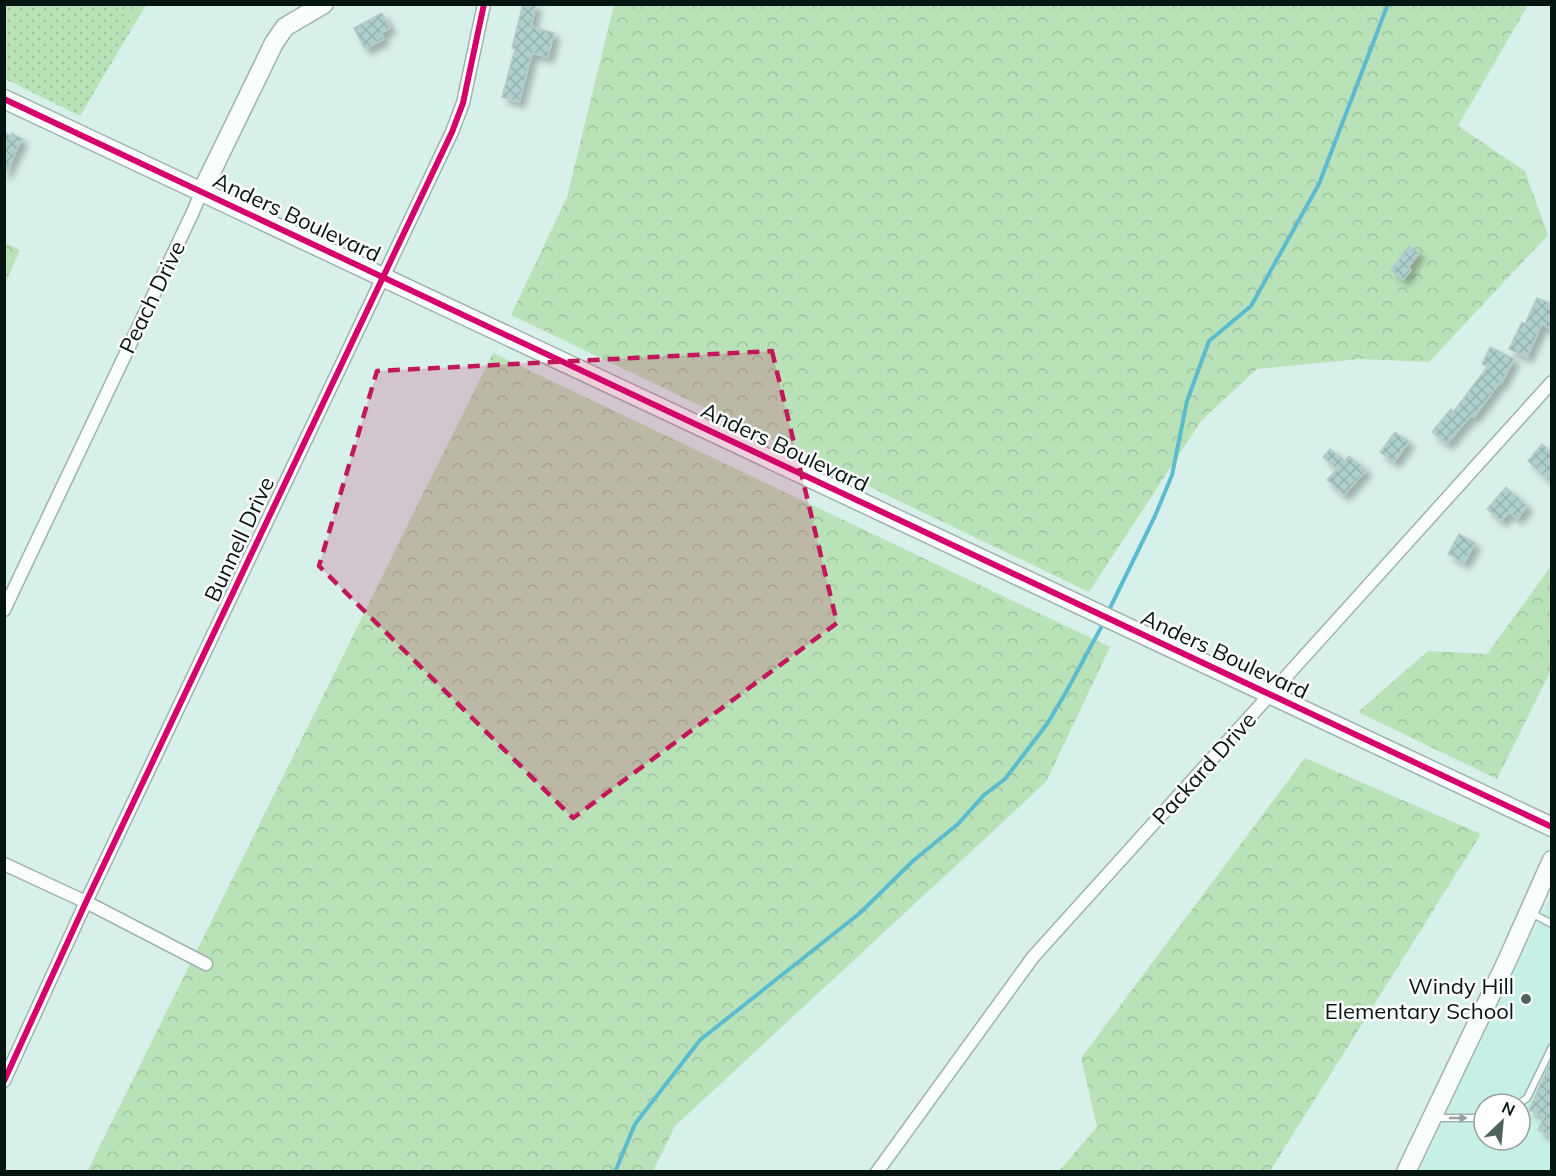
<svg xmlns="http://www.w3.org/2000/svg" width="1556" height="1176" font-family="Mulish,sans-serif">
	<defs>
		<pattern id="grass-dots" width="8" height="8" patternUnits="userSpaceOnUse" patternTransform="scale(1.5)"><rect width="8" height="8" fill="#bae2b9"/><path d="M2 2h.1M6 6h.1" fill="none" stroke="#9ec19e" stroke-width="1.8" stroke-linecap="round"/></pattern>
		<pattern id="forest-crowns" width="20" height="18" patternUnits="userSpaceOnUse" patternTransform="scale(1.5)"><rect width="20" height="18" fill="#bae2b9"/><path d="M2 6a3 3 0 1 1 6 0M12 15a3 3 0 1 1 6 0" fill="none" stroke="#9ec19e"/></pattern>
		<pattern id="building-cross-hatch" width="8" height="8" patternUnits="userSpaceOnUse" patternTransform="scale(1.5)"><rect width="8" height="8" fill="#add0ce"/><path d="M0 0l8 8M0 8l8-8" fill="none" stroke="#93b2b0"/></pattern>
		<filter id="shadow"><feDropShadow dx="5.5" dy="5.5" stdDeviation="3" flood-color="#0004"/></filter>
	</defs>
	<rect width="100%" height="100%" fill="#d8f0ea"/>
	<path fill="#c6f0e6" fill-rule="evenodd" d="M1551 894V1171H1419ZM1484 1104H1520V1140H1484Z"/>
	<polygon fill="url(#grass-dots)" points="4,5 146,5 80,116 5,79"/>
	<g fill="url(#forest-crowns)">
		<polygon points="114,5 146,5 134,25"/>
		<polygon points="614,5 1528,5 1458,126 1525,171 1548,235 1429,362 1360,359 1257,369 1201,421 1089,592 511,315 567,197"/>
		<polygon points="5,243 20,250 5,284"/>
		<polygon points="493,353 1110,647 1046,782 675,1126 653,1171 87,1172"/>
		<polygon points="1551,566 1551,670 1497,779 1358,712 1428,651 1487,654"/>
		<polygon points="1305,758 1481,834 1270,1171 1059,1171 1097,1127 1081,1058"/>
	</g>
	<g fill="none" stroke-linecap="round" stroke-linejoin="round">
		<g stroke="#5bbccf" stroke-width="4">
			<polyline points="1108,612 1155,516 1172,475 1187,401 1209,341 1251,306 1319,184 1388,4"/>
			<polyline points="615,1172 635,1124 700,1040 860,913 914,860 958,824 984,795 1005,779 1047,724 1065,694 1104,622"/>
		</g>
	</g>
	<g fill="url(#building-cross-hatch)" stroke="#b7cbc8" stroke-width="1.5" filter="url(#shadow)">
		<polygon points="523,4 536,4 531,27 554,33 548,57 532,53 519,102 502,97 515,49 512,48"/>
		<polygon points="382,13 390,28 381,33 384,39 365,49 354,28"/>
		<polygon points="4,133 11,136 12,133 22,139 4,176"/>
		<polygon points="1409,246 1419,253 1408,268 1411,270 1403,280 1391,270"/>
		<polygon points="1537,298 1551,304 1551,329 1542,324 1527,357 1509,349 1522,322 1525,324"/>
		<polygon points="1490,347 1514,359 1501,384 1499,383 1474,417 1471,415 1447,444 1432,432 1451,409 1454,411 1488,366 1482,364"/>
		<polygon points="1395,432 1409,442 1394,462 1380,452"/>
		<polygon points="1542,444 1551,452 1551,482 1528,461"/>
		<polygon points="1330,449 1345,461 1349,456 1366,470 1344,495 1327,480 1337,469 1323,457"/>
		<polygon points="1506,487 1527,506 1517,519 1509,512 1501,521 1487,509"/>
		<polygon points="1459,534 1475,543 1464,563 1448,554"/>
		<polygon points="1551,1061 1551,1136 1538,1130 1544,1117 1529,1110"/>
	</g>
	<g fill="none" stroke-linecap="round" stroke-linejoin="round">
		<g stroke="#a0b2ae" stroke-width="9">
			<g id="lane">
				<polyline points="1531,913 1552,924"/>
				<polyline points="1519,1104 1527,1098 1552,1047"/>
				<polyline points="1435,1118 1472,1118 1484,1116"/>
			</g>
		</g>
		<g stroke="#a0b2ae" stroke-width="15">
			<g id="street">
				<polyline points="4,610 192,214 201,193"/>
				<polyline points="4,864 86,902 206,964"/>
				<polyline points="4,1081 86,902 452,132 463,103 484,4"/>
				<polyline points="877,1172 1033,957 1552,382"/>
			</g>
		</g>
		<g stroke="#a0b2ae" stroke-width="21">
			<g id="secondary">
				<polyline points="4,99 1552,827"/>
				<polyline points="201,193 274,43 285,27 324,4"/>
				<polyline points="1406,1172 1507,961 1552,860"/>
			</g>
		</g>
		<use href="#lane" stroke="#f9fdfc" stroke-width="6"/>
		<use href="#street" stroke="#f9fdfc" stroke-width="12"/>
		<use href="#secondary" stroke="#f9fdfc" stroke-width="18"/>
		<g stroke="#fdfdfd" stroke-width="10">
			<g id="cycleway">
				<polyline points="4,99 1552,827"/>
				<polyline points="4,1081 86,902 452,132 463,103 484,4"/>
			</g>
		</g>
		<use href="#cycleway" stroke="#d6006c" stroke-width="6"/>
	</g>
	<defs><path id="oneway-solid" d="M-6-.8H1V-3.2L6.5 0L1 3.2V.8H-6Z" transform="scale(1.5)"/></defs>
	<use fill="#97a09e" href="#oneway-solid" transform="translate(1458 1118)"/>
	<path fill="#c2185b" fill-opacity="0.2" stroke="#c2185b" stroke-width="4.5" stroke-dasharray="12 8" stroke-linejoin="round" d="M772 351 837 623 573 818 319 566 377 371Z"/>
	<circle fill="#4f625e" stroke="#fdfdfd" stroke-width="2" cx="1526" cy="999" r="6"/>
	<g text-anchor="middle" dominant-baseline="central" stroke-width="5" stroke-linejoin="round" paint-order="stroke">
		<g font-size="22" fill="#051512" stroke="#fdfdfd">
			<text transform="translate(297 217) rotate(25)">Anders Boulevard</text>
			<text transform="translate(152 297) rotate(-64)">Peach Drive</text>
			<text transform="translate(785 447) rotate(25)">Anders Boulevard</text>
			<text transform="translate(239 539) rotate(-65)">Bunnell Drive</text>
			<text transform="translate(1225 654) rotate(25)">Anders Boulevard</text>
			<text transform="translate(1204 768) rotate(-48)">Packard Drive</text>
		</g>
		<g font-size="22" fill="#051512" stroke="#fdfdfd" text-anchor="end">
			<text x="1514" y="986">Windy Hill<tspan x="1514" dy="25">Elementary School</tspan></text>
		</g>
	</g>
	<rect width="1556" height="1176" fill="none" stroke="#051512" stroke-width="12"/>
	<g transform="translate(1502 1122) rotate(26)"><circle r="28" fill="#fdfdfd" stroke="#9aa09f" stroke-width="1.5"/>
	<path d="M0-4.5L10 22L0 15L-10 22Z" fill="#4f625e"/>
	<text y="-9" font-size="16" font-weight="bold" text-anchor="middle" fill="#051512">N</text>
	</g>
</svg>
